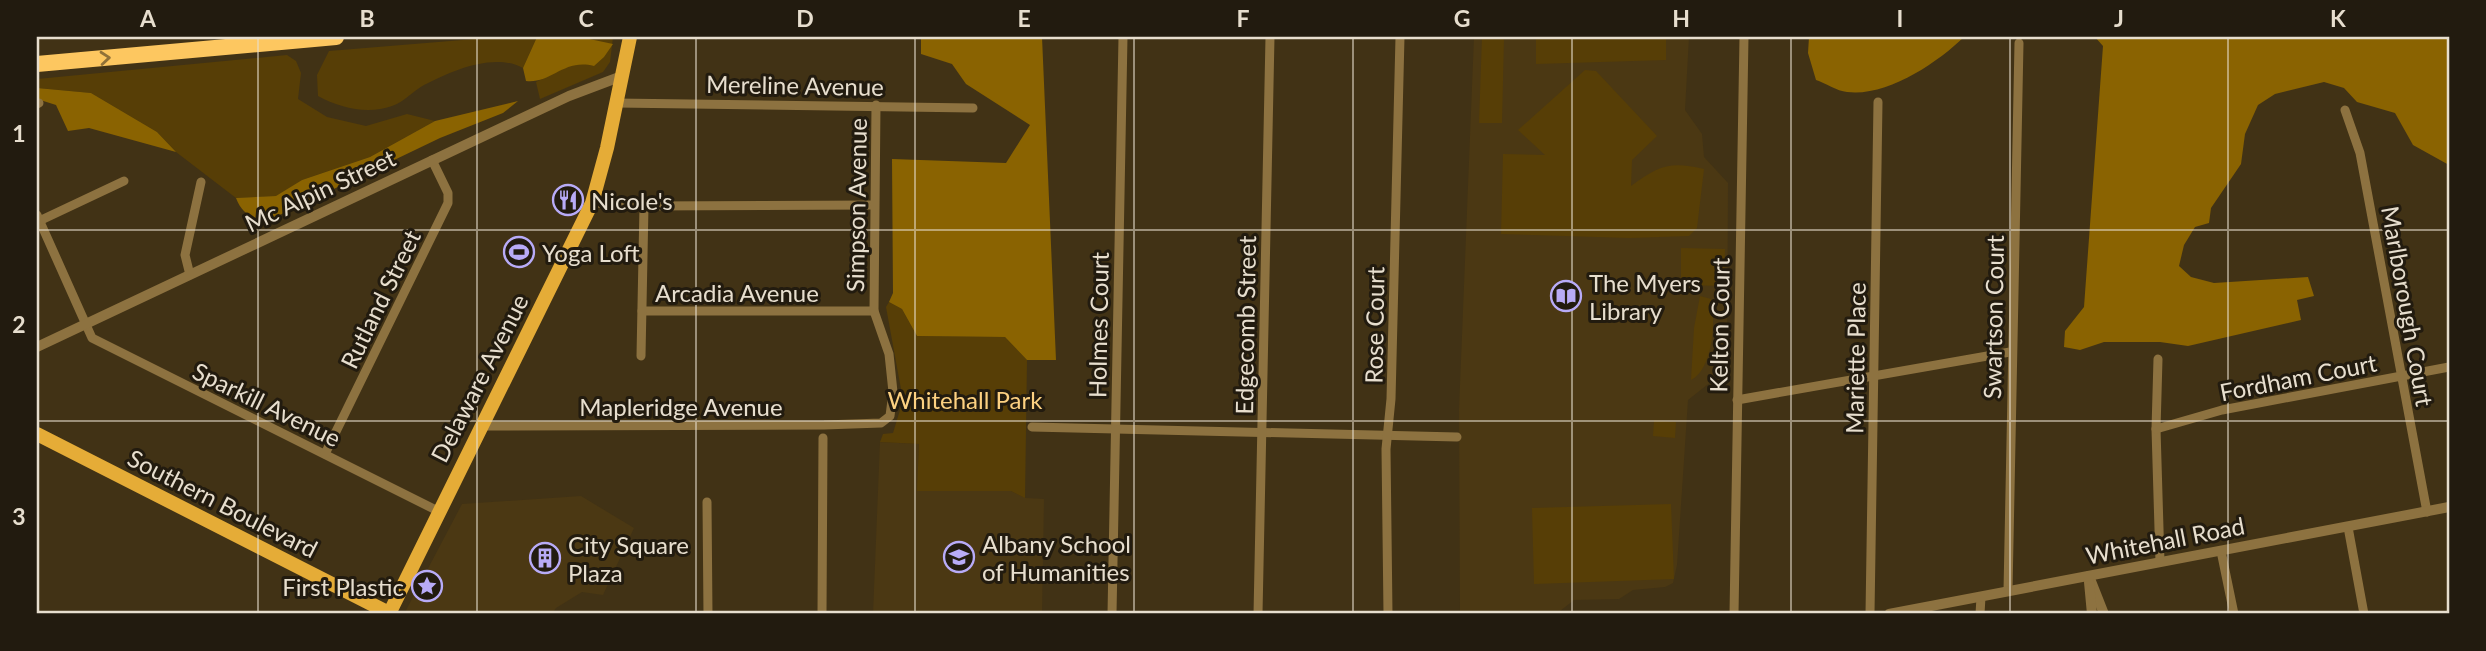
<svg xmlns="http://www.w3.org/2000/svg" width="2486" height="651" font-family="Lato,sans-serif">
	<rect width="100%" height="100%" fill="#413215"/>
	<g fill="#4b3813">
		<polygon points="1474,37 1689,37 1685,110 1702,134 1704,157 1728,183 1727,369 1688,400 1677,565 1673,583 1665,587 1633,590 1619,599 1574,600 1560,611 1460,612 1459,410"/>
		<polygon points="880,442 919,444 918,491 1011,491 1026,498 1044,499 1042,614 873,614"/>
		<polygon points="581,496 634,528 603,595 582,592 556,608 552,614 404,614 462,504"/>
	</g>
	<g fill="#573e06">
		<path d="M499 37H537L523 68C494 52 451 71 424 85 413 91 404 102 392 106 368 115 340 108 318 96L317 75 329 51Z"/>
		<polygon points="580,37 613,37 610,62 603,72 540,99 536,82 565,67 582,63 594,40"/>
		<polygon points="1482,37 1504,37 1502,123 1479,123"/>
		<polygon points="1536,37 1666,37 1666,60 1536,64"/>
		<polygon points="287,55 296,61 301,73 298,99 327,117 366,126 407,114 435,121 370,157 302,180 277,196 236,198 176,152 157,132 91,93 37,88 37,79"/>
		<path d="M1585 70 1596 71 1657 136 1632 160 1631 186C1659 166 1669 161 1704 169L1697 228 1689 236 1630 238 1501 234 1503 154 1545 155 1518 130Z"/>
		<polygon points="1681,248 1725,249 1724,286 1681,285"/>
		<path d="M1700 296 1711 299C1716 320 1713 369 1691 380L1694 328Z"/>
		<polygon points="889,302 902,309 917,336 1005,337 1027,360 1025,498 1011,491 917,491 919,444 880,442 883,434 893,433 903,400 886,307"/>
		<polygon points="1654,420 1676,422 1675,438 1653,436"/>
		<polygon points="1671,504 1674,579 1534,584 1532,508"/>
	</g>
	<g fill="#8a6301">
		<path d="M537 37H580L613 44 604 57 594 66C564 58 551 84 526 81L523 68Z"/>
		<polygon points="921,37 1042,37 1056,360 1027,360 1005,337 917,336 902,309 889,302 893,293 892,159 1006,163 1030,125 966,84 952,64 921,54"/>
		<path d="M1809 37H1964C1937 63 1887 97 1847 92 1837 91 1825 83 1816 80L1808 53Z"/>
		<polygon points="2095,37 2449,37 2449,165 2413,145 2395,113 2357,102 2344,88 2324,82 2275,94 2258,105 2245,134 2241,164 2211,208 2209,223 2195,227 2184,245 2179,266 2191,277 2214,283 2308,277 2314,296 2297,300 2301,320 2188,346 2160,342 2104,342 2080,350 2064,347 2065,331 2084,307 2103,46"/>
		<polygon points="37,88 91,93 157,132 176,152 89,128 68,131 56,105 37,99"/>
		<path d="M518 101 503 113 440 138 265 222C251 218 241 212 236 198L276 196 302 180 370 157 435 121Z"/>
	</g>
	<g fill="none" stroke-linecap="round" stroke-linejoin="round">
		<g stroke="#8d7240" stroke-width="9">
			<polyline points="616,103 973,108"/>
			<polyline points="37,104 39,103"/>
			<polyline points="2345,110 2360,153 2427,512"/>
			<polyline points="592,203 644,206 874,205"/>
			<polyline points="37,215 92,338 438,511"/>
			<polyline points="37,222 124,181"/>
			<polyline points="190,275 185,255 201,182"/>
			<polyline points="642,311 874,311"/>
			<polyline points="641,356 644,206"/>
			<polyline points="2158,359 2156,429 2160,562"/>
			<polyline points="1737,400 2010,352"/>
			<polyline points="481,426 824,425 881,423 890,416 893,392 889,354 874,311 876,105"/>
			<polyline points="1032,427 1457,437"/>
			<polyline points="2156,429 2222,410 2449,367"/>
			<polyline points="325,454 448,203 448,193 432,160"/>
			<polyline points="707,502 708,614"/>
			<polyline points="2348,527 2364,614"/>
			<polyline points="2221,551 2234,614"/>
			<polyline points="2008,591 2019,43"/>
			<polyline points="822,614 823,438"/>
			<polyline points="1112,614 1123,37"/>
			<polyline points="1258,614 1270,37"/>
			<polyline points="1388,614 1386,449 1391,399 1400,37"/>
			<polyline points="1734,614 1744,37"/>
			<polyline points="1870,614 1878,102"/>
			<polyline points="1980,614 1981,597"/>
		</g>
		<g stroke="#8d7240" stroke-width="10">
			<polyline points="37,347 569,96 622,76"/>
			<polyline points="2089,576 2104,614"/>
			<polyline points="2089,582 2092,614"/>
			<polyline points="1889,614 2449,507"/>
		</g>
		<g stroke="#e5ac37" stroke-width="14">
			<polyline points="37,434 389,613"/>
			<polyline points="389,614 592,203 607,148 630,37"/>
		</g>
		<polyline stroke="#fdc760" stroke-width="16" points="37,64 336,37"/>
	</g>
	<defs><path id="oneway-chevron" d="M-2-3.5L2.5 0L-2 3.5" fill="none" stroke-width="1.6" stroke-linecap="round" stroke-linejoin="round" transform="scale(1.75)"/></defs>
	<use stroke="#907138" href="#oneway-chevron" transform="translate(105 58) rotate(-5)"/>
	<path fill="none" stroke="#e7dece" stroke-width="2" stroke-opacity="0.55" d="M258 37V614M477 37V614M696 37V614M915 37V614M1134 37V614M1353 37V614M1572 37V614M1791 37V614M2010 37V614M2228 37V614M37 230H2449M37 421H2449"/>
	<defs>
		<g id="restaurant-ring" transform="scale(1.575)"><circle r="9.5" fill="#221b0f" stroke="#b8abf7" stroke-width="1.5"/><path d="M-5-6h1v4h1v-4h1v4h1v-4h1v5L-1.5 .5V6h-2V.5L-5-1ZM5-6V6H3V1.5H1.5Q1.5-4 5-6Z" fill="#b8abf7"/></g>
		<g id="stadium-ring" transform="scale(1.575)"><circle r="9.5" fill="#221b0f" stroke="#b8abf7" stroke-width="1.5"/><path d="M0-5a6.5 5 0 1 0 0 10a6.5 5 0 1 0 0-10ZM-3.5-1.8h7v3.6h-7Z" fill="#b8abf7"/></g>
		<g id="library-ring" transform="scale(1.575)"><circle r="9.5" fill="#221b0f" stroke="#b8abf7" stroke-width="1.5"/><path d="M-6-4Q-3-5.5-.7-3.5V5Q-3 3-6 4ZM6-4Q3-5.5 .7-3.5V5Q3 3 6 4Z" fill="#b8abf7"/></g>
		<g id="school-ring" transform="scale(1.575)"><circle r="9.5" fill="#221b0f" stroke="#b8abf7" stroke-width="1.5"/><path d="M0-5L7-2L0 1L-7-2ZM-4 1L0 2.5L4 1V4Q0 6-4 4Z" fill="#b8abf7"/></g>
		<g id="building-ring" transform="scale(1.575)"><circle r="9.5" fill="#221b0f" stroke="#b8abf7" stroke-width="1.5"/><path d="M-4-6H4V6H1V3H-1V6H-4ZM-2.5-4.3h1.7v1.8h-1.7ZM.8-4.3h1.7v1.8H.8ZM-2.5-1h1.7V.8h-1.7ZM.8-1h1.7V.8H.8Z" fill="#b8abf7"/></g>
		<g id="sight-ring" transform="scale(1.575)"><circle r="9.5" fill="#221b0f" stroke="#b8abf7" stroke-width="1.5"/><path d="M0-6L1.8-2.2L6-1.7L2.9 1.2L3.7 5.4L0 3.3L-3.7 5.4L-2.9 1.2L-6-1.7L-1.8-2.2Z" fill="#b8abf7"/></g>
	</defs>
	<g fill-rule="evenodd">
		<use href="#restaurant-ring" x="568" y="200"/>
		<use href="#stadium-ring" x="519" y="252"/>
		<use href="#library-ring" x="1566" y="296"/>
		<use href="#school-ring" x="959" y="557"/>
		<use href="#building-ring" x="545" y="558"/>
		<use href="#sight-ring" x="427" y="586"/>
	</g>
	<g text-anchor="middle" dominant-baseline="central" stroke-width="6" stroke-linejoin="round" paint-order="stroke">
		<g font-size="24" fill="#e7dece" stroke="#221b0f">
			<text transform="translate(795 85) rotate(1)">Mereline Avenue</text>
			<text transform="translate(320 190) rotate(-25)">Mc Alpin Street</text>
			<text transform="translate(856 205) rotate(-89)">Simpson Avenue</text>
			<text x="737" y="292">Arcadia Avenue</text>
			<text transform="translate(380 299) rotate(-64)">Rutland Street</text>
			<text transform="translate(2408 306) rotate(80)">Marlborough Court</text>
			<text transform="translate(1993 317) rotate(-89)">Swartson Court</text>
			<text transform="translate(1098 325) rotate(-89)">Holmes Court</text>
			<text transform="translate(1245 325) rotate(-89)">Edgecomb Street</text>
			<text transform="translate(1374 325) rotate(-89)">Rose Court</text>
			<text transform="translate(1719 325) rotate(-89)">Kelton Court</text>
			<text transform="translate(1855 358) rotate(-89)">Mariette Place</text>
			<text transform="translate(2298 377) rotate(-11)">Fordham Court</text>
			<text transform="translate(479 378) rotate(-63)">Delaware Avenue</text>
			<text transform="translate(267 404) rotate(26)">Sparkill Avenue</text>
			<text x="681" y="406">Mapleridge Avenue</text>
			<text transform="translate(223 503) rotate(27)">Southern Boulevard</text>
			<text transform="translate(2165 540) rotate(-11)">Whitehall Road</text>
		</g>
		<g font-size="24" fill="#e7dece" stroke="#221b0f" text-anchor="start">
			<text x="591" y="200">Nicole's</text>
			<text x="542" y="252">Yoga Loft</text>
			<text x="1589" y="282">The Myers<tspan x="1589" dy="28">Library</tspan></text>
			<text x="982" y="543">Albany School<tspan x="982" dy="28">of Humanities</tspan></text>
			<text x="568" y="544">City Square<tspan x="568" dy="28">Plaza</tspan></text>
			<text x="404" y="586" text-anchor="end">First Plastic</text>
		</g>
		<g font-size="24" fill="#fdd181" stroke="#221b0f">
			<text x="965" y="399">Whitehall Park</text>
		</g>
	</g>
	<rect width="2486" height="651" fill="none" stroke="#221b0f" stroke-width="77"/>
	<rect x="38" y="38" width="2410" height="574" fill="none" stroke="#e7dece" stroke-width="2.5"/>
	<g font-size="23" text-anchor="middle" font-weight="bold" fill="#e7dece">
		<text x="148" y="27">A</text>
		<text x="367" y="27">B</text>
		<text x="586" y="27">C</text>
		<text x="805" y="27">D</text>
		<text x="1024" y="27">E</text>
		<text x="1243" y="27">F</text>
		<text x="1462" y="27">G</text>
		<text x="1681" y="27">H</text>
		<text x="1900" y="27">I</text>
		<text x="2119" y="27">J</text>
		<text x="2338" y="27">K</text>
		<text x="19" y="142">1</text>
		<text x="19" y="333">2</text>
		<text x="19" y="525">3</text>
	</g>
</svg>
